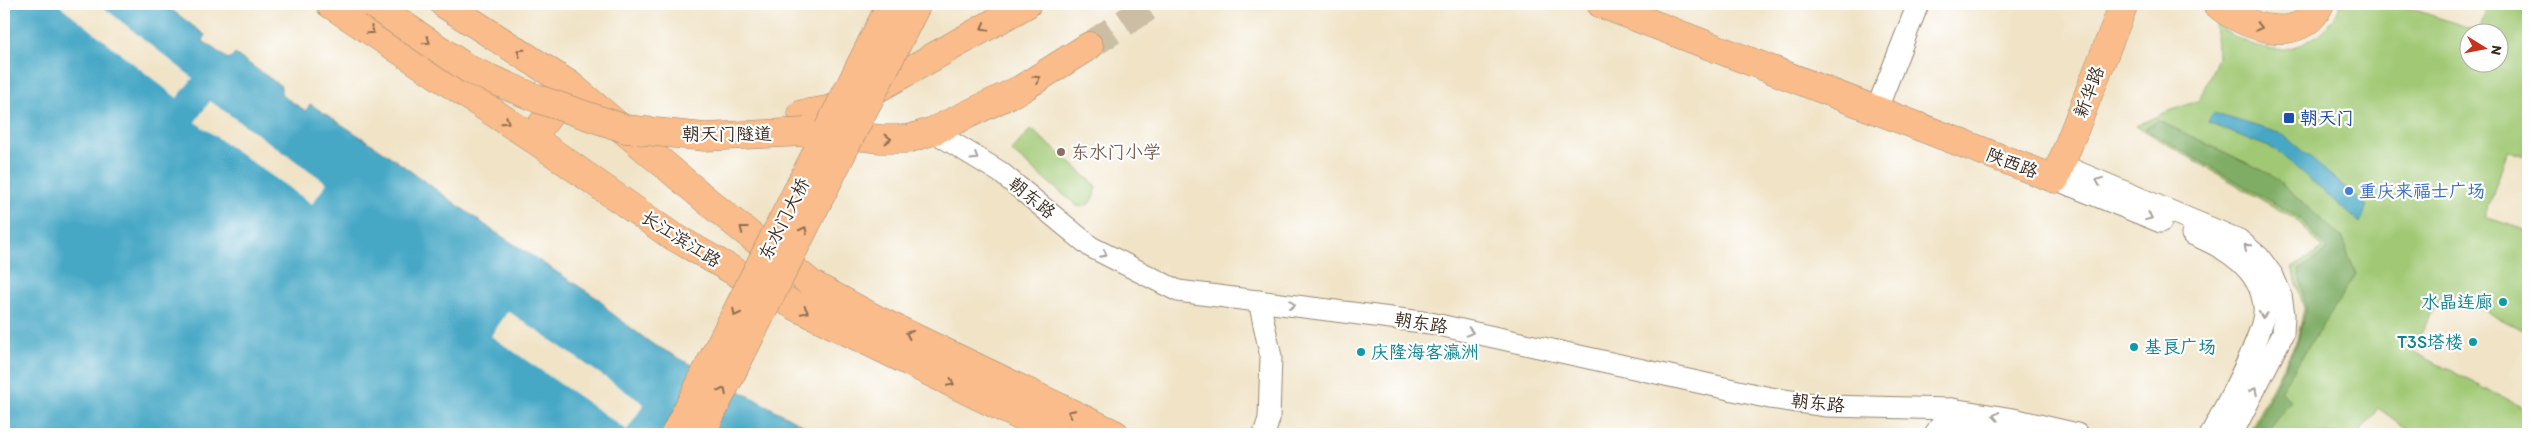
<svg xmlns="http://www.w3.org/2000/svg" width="2532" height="438" font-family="Itim,'LXGW WenKai TC',sans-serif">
	<rect width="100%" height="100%" fill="#fff"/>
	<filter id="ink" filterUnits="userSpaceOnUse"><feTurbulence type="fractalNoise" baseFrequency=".02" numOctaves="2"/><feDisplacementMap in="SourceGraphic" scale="10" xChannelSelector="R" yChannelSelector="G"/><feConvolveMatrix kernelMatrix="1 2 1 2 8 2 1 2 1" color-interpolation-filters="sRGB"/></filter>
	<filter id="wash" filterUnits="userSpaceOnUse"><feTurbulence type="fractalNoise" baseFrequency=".0096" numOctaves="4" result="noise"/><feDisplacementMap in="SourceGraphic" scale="20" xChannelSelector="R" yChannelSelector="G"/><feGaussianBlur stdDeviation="1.12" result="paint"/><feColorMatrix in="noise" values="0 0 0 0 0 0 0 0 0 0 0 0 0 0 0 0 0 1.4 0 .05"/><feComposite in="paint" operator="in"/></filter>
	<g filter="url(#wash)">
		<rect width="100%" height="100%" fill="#f0e3c6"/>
		<g fill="#a1c975" stroke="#6e7a4a" fill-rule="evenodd">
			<path d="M2340 4H2397L2479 31 2488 4H2528V157L2508 150 2485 217 2528 231V333L2444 290 2412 351 2528 410V434H2414L2378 408 2359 434H2248L2297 340 2304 309 2292 267 2323 249 2298 221 2136 126 2159 115 2199 100 2218 58 2215 24C2249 47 2285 63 2321 32 2329 25 2337 15 2340 4ZM2470 32H2500V62H2470Z"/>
			<path d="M1031 129 1097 186C1095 198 1091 208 1077 206L1011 151Z"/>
		</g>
		<polygon fill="#80ad66" stroke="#5e6c42" points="2157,120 2270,174 2341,237 2356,274 2280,391 2291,401 2265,434 2251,434 2298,341 2306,309 2299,270 2328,250 2301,219 2145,129"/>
		<g fill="#46a8c6" stroke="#406972">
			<polygon points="4,4 164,4 205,35 203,41 228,59 235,54 281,86 281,95 306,111 310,104 384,152 492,230 600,300 610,312 651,343 819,434 4,434"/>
			<polygon points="2213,113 2282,134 2367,206 2360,223 2276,150 2208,123"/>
		</g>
		<g fill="#f0e3c6">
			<polygon points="58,4 99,4 193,78 177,98"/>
			<polygon points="210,101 327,183 312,204 195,122"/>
			<polygon points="508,311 644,404 627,430 491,336"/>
		</g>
	</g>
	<g filter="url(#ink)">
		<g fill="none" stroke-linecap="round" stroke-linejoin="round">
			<polyline stroke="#ccbea4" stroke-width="28" stroke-dasharray="28 14" stroke-linecap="butt" points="1089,46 1153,4"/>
			<g stroke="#968672" stroke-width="23">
				<g id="minor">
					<polyline points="1876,111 1918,4"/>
					<polyline points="933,131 1000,172 1091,247 1178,291 1430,323 1770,398 1827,406 1952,409 1957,425"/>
					<polyline points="2061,165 2239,240 2259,257 2273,276 2281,295 2284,315 2283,334 2232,434"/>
					<polyline points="2055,179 2161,222"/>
					<path d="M2192 234C2224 247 2261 268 2264 307 2267 332 2224 408 2211 434"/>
					<polyline points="1259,301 1271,357 1269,419 1264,434"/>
					<polyline points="1935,434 1952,409 2013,419 2077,434"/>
					<polyline points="1951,434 1957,425 2015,434"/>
				</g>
			</g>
			<g stroke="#968672" stroke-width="29">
				<g id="major">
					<polyline points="330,4 532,138 669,234 795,306 1056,434"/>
					<polyline points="444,4 570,85 717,209 813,285 876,319 1115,434"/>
					<polyline points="1601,4 2055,179 2124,4"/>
					<path d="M2217 4C2244 27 2301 47 2320 4"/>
					<polyline points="802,114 827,110 864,96 1027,4"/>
					<polyline points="829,133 881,139 908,139 933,131 1021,89 1089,46"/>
					<polyline points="532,138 570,86"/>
				</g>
			</g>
			<use href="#minor" stroke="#fff" stroke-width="21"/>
			<use href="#major" stroke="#f9bc8a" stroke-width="28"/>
			<g stroke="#3b2a1e" stroke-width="5.5">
				<g id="rail">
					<polyline points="680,434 823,149"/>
					<polyline points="695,434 835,156"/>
				</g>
			</g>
			<use href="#rail" stroke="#fff" stroke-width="4" stroke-dasharray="11" stroke-linecap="butt"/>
			<g stroke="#968672" stroke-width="29" stroke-linecap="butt">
				<g id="major-bridge">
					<polyline points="372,4 470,70 538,99 626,129 705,137 805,132"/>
					<polyline points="675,434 891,4"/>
					<polyline points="701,434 917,4"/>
				</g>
			</g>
			<use href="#major-bridge" stroke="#f9bc8a" stroke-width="28"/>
		</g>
		<defs><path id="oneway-chevron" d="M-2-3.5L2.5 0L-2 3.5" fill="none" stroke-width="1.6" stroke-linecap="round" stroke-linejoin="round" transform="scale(1.25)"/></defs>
		<g stroke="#906c4f">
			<use href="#oneway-chevron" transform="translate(984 27) rotate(151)"/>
			<use href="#oneway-chevron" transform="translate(2259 27) rotate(13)"/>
			<use href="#oneway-chevron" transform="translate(371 31) rotate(34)"/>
			<use href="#oneway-chevron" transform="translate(427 41) rotate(34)"/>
			<use href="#oneway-chevron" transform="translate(520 52) rotate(-147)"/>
			<use href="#oneway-chevron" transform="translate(1037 79) rotate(-32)"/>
			<use href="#oneway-chevron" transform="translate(506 121) rotate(34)"/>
			<use href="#oneway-chevron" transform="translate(888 139)"/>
			<use href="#oneway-chevron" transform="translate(743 229) rotate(-142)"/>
			<use href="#oneway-chevron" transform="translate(804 230) rotate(-63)"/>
			<use href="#oneway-chevron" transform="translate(805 311) rotate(26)"/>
			<use href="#oneway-chevron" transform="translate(736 313) rotate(117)"/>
			<use href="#oneway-chevron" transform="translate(909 334) rotate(-155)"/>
			<use href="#oneway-chevron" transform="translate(951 383) rotate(26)"/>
			<use href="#oneway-chevron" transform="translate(723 391) rotate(-63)"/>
			<use href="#oneway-chevron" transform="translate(1071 413) rotate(-154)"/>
		</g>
		<g stroke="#a79f9a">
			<use href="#oneway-chevron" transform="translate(975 157) rotate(32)"/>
			<use href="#oneway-chevron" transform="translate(2099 181) rotate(-158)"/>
			<use href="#oneway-chevron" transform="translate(2149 217) rotate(22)"/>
			<use href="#oneway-chevron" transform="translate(2247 247) rotate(-139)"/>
			<use href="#oneway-chevron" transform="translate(1104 254) rotate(27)"/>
			<use href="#oneway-chevron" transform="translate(1292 305) rotate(7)"/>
			<use href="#oneway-chevron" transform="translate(2263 315) rotate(98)"/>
			<use href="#oneway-chevron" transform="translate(1470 332) rotate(13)"/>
			<use href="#oneway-chevron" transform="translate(2254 391) rotate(-63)"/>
			<use href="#oneway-chevron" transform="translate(1996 416) rotate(-171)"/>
		</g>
	</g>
	<rect fill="#1a4fb4" stroke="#fff" stroke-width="2" x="2283" y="112" width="12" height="12" rx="2.5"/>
	<circle fill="#8d6e63" stroke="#fff" stroke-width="2" cx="1061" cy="152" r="5"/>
	<circle fill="#3f7fe0" stroke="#fff" stroke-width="2" cx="2349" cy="191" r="5"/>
	<g fill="#0f9aa8" stroke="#fff" stroke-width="2">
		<circle cx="2503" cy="302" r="5"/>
		<circle cx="2473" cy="342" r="5"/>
		<circle cx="2134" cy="347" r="5"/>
		<circle cx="1361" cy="352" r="5"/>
	</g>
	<g text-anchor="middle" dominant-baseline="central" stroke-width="4.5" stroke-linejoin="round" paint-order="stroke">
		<g font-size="18" fill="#3b2a1e" stroke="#fff">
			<text transform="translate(2089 92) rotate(-69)">新华路</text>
			<text x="727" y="134">朝天门隧道</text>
			<text transform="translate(2012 163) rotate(21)">陕西路</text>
			<text transform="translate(1032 198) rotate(39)">朝东路</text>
			<text transform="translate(784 219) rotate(-63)">东水门大桥</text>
			<text transform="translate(681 239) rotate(32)">长江滨江路</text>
			<text transform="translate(1421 323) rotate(9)">朝东路</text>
			<text transform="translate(1818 403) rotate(6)">朝东路</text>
		</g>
		<g font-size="18" fill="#164399" stroke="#fff" text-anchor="start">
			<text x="2300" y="118">朝天门</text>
		</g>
		<g font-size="18" fill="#785e54" stroke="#fff" text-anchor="start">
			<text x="1071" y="152">东水门小学</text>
		</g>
		<g font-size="18" fill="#366cbe" stroke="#fff" text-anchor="start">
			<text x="2359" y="191">重庆来福士广场</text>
		</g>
		<g font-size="18" fill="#0d838f" stroke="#fff" text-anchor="end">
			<text x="2493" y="302">水晶连廊</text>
			<text x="2463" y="342">T3S塔楼</text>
			<text x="2144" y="347" text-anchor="start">基良广场</text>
			<text x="1371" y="352" text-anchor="start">庆隆海客瀛洲</text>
		</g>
	</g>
	<rect width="2532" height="438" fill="none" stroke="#fff" stroke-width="20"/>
	<g transform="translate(2484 48) rotate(100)"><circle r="24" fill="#ffffff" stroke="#b1aaa5"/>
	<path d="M0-4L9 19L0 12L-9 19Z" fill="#c8321e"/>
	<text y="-8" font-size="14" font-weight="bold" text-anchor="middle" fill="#3b2a1e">N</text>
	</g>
</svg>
